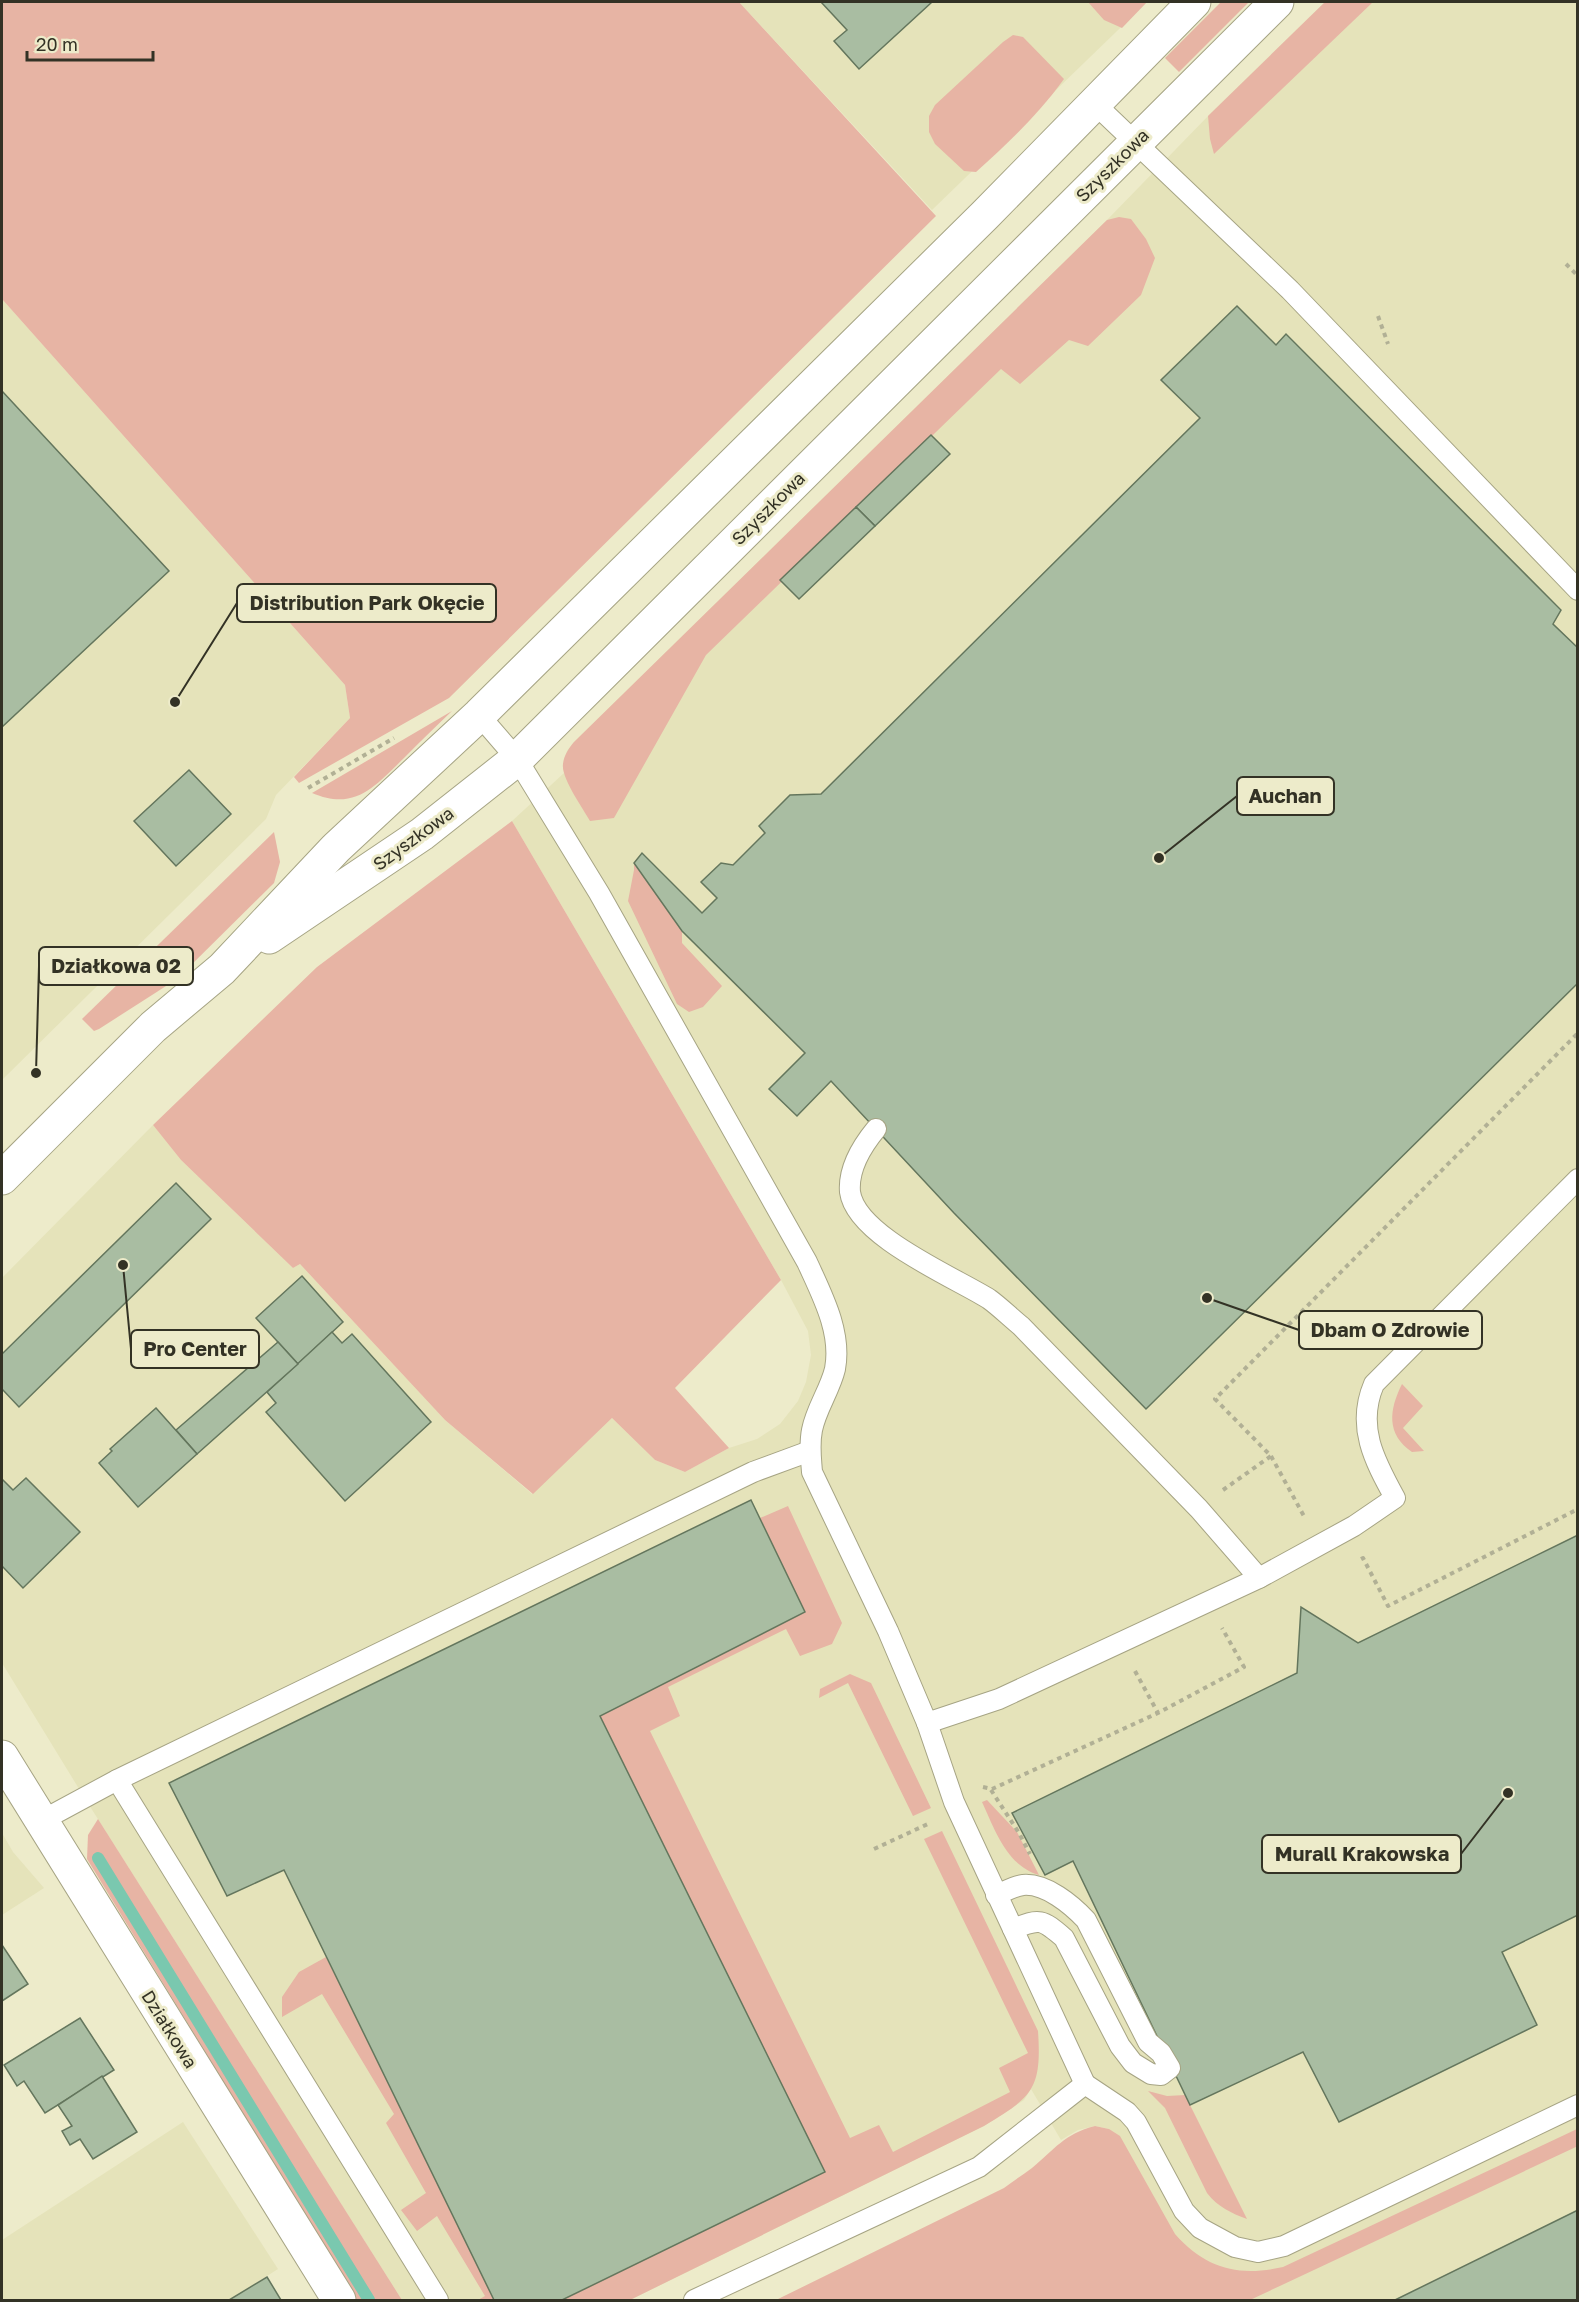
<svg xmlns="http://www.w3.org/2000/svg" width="1579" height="2302" font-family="'Golos Text',sans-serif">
	<rect width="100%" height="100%" fill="#edebca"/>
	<g fill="#e5e3ba">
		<polygon points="739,2 1147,2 932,210"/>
		<polygon points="1325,2 1577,2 1577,2300 1184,2300 1109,2129 1095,2126 1078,2130 1061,2140 1031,2089 1024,2100 984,2126 630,2300 402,2300 84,1797 2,1663 2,1278 153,1125 181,1160 293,1268 300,1264 445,1420 532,1494 612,1418 655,1460 685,1472 729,1448 757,1439 780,1424 798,1401 806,1382 811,1355 808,1331 781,1280 512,821 564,773 563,764 567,751 574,742 1107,220 1210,114"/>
		<polygon points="2,299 345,685 350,718 276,795 266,819 2,1080"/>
		<polygon points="2,1833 13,1852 44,1888 2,1915"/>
		<polygon points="183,2122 278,2269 229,2300 2,2300 2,2240"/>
	</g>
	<g fill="#e7b4a4">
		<polygon points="2,2 739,2 936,216 449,698 299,783 294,777 350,718 345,685 2,299"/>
		<polygon points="1088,2 1147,2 1122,28 1104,20"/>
		<polygon points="1221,2 1249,2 1179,72 1165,58"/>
		<polygon points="1325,2 1373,2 1214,154 1210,139 1208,116"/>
		<path d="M1013 35 1023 37 1064 79C1038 115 1008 143 976 172L964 171 935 144 929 132V116L935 105 1003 42Z"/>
		<path d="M1119 217 1131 219 1146 239 1155 258 1141 295 1088 346 1069 340 1020 384 1001 369 706 655 614 818 590 821C583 808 561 778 563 764 564 755 569 748 574 742L1107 220Z"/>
		<path d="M452 711C436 726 420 742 405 757 376 785 356 812 312 793Z"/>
		<polygon points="512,821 781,1280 675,1388 729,1448 685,1472 655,1460 612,1418 533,1494 445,1420 300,1264 293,1268 181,1160 153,1125 317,967"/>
		<polygon points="274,832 280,862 274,883 177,979 99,1029 94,1031 82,1019"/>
		<polygon points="634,863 682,931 682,943 722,986 703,1007 689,1012 677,1004 628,901 634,870"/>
		<path d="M1402 1384 1423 1406 1403 1428 1424 1451 1412 1452C1386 1434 1389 1410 1402 1384Z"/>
		<path d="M788 1506 842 1623 832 1644 800 1656 786 1629 668 1687 680 1716 650 1731 850 2138 879 2125 893 2152 1010 2092 999 2068 1028 2053 924 1839 942 1831 1038 2031C1042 2090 1032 2097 984 2126L630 2300H562L824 2172 600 1716 805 1612 760 1518Z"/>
		<polygon points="850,1674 871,1683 931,1808 913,1816 848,1683 819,1698 820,1689"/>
		<path d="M987 1800 1017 1832 1039 1875C1007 1866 995 1830 982 1802Z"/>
		<polygon points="98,1819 402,2300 357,2300 87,1859 88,1835"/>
		<polygon points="326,1957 494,2300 478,2300 485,2296 437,2216 417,2231 401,2210 426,2193 386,2123 394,2114 322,1994 282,2017 282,1997 299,1972"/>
		<path d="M1148 2091 1167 2096 1185 2095 1247 2219C1231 2213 1218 2207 1207 2193L1165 2108Z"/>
		<path d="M1095 2126 1109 2129 1120 2136 1175 2234C1206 2269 1239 2277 1283 2267L1577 2129 1578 2146 1250 2300H776L1004 2188C1013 2181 1023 2175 1032 2168 1055 2149 1064 2134 1095 2126Z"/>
	</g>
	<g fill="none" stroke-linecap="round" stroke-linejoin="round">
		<polyline stroke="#7ac8af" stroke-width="12" points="98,1858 369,2300"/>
	</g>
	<g fill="#a9bda2" stroke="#64765d" stroke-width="1.5">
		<polygon points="821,2 932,2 859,69 834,41 847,30"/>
		<polygon points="1237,306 1276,345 1286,334 1561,610 1553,624 1578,648 1578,983 1146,1409 954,1213 831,1081 797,1116 769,1089 805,1053 682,931 634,863 642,853 702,913 717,898 701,882 721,863 733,865 765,833 759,826 790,795 821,794 1200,418 1161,380"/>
		<polygon points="2,391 169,571 2,727"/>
		<polygon points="931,435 950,454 875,526 856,507"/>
		<polygon points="856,507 875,526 799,599 780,580"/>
		<polygon points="189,770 231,814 176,866 134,821"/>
		<polygon points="176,1183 211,1219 19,1407 2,1389 2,1354"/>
		<polygon points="302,1276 343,1322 298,1364 256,1318"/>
		<polygon points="332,1332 342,1343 352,1334 431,1422 345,1501 266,1412 276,1403 267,1392"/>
		<polygon points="278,1342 298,1364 197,1454 176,1430"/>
		<polygon points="156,1408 197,1454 138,1507 99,1463 112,1451 110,1449"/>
		<polygon points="26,1478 80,1532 23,1588 2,1566 2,1479 13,1490"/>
		<polygon points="751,1500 805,1612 600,1716 825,2172 562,2300 494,2300 284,1870 227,1896 169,1783"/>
		<polygon points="1578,1535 1578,1915 1502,1952 1537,2025 1339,2122 1303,2052 1190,2105 1073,1861 1045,1875 1012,1813 1297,1673 1301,1607 1358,1643"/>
		<polygon points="2,1945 28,1984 2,2001"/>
		<polygon points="80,2018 114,2070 45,2113 24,2081 17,2086 4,2065"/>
		<polygon points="102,2076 137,2132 93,2159 80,2139 70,2145 62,2131 72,2126 58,2105"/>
		<polygon points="1578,2210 1578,2300 1395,2300"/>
		<polygon points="267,2277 281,2300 229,2300"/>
	</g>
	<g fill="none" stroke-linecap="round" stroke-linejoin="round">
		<g stroke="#a6a484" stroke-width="22">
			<g id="service">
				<polyline points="1094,103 1290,290 1578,590"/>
				<path d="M479 715 517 759 599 893 807 1262C822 1295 842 1332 835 1369 830 1390 816 1409 812 1430 809 1445 811 1458 812 1472L888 1631 927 1723 999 1699 1259 1578 1354 1526 1395 1498C1374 1460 1356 1426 1374 1384L1578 1179"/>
				<path d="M876 1129C862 1146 848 1168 850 1192 856 1236 954 1277 989 1299 1000 1307 1010 1317 1021 1326L1199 1509 1259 1578"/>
				<polyline points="927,1723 954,1802 1085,2084"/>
				<polyline points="117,1780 438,2300"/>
				<polyline points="41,1821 117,1780 753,1472 810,1451"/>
				<path d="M996 1895C1004 1892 1014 1886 1023 1885 1046 1883 1072 1905 1086 1920L1148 2042 1161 2053 1170 2068 1161 2075 1151 2074 1133 2063 1120 2046 1064 1938C1042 1919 1040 1918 1013 1929"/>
				<polyline points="694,2300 979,2167 1085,2084 1127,2112 1136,2122 1184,2211 1200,2228 1235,2247 1258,2252 1284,2246 1578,2105"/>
			</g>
		</g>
		<g stroke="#a6a484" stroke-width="35">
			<polyline id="minor" points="2,1757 339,2300"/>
		</g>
		<g stroke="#a6a484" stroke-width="35">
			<g id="tertiary">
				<polyline points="269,937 422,834 517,759 1277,2"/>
				<polyline points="2,1178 153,1027 222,969 336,848 479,715 985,215 1194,2"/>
			</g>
		</g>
		<g stroke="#b1b095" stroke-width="4" stroke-dasharray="4.5 4.5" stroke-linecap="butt">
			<polyline points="1566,264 1578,276"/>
			<polyline points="1378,316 1388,344"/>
			<polyline points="308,788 394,738"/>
			<polyline points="1271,1456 1305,1518"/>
			<polyline points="1223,1490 1271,1456 1215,1399 1578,1033"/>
			<polyline points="1361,1559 1363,1558 1388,1606 1578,1509"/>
			<polyline points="1135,1671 1158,1713"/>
			<polyline points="983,1787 992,1789 1158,1713 1244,1667 1222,1628"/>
			<polyline points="991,1790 1019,1833 1030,1854"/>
			<polyline points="874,1849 930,1823"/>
		</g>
		<use href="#service" stroke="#fff" stroke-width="20"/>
		<use href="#minor" stroke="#fff" stroke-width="33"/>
		<use href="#tertiary" stroke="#fff" stroke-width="33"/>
	</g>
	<g text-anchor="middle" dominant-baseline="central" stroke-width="6" stroke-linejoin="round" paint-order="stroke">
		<g font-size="18" fill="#333225" stroke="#edebca">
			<text transform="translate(1112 165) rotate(-45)">Szyszkowa</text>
			<text transform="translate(768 508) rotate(-45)">Szyszkowa</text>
			<text transform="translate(413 838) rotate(-36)">Szyszkowa</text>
			<text transform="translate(170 2029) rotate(58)">Działkowa</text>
		</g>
	</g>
	<path fill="none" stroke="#333225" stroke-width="2" d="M175 702L237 603M1159 858L1237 796M36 1073L39 966M1207 1298L1299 1330M123 1265L131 1349M1508 1793L1461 1854"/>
	<g fill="#333225" stroke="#edebca" stroke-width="2">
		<circle cx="175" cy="702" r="6"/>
		<circle cx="1159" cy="858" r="6"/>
		<circle cx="36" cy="1073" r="6"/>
		<circle cx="1207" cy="1298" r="6"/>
		<circle cx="123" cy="1265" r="6"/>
		<circle cx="1508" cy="1793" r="6"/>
	</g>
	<g fill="#edebca" stroke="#333225" stroke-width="2">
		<rect x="237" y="584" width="259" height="38" rx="6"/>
		<rect x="1237" y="777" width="97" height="38" rx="6"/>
		<rect x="39" y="947" width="154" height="38" rx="6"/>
		<rect x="1299" y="1311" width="183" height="38" rx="6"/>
		<rect x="131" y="1330" width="128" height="38" rx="6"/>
		<rect x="1262" y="1835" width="199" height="38" rx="6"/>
	</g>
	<g font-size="20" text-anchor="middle" font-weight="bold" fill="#333225">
		<text x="367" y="610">Distribution Park Okęcie</text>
		<text x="1285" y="803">Auchan</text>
		<text x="116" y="973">Działkowa 02</text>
		<text x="1390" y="1337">Dbam O Zdrowie</text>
		<text x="195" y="1356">Pro Center</text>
		<text x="1362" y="1861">Murall Krakowska</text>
	</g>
	<rect width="1579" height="2302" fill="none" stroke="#333225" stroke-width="6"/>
	<path d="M27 51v9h126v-9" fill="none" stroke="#333225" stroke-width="3"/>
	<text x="36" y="51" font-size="18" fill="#333225" stroke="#edebca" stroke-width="4.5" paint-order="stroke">20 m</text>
</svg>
